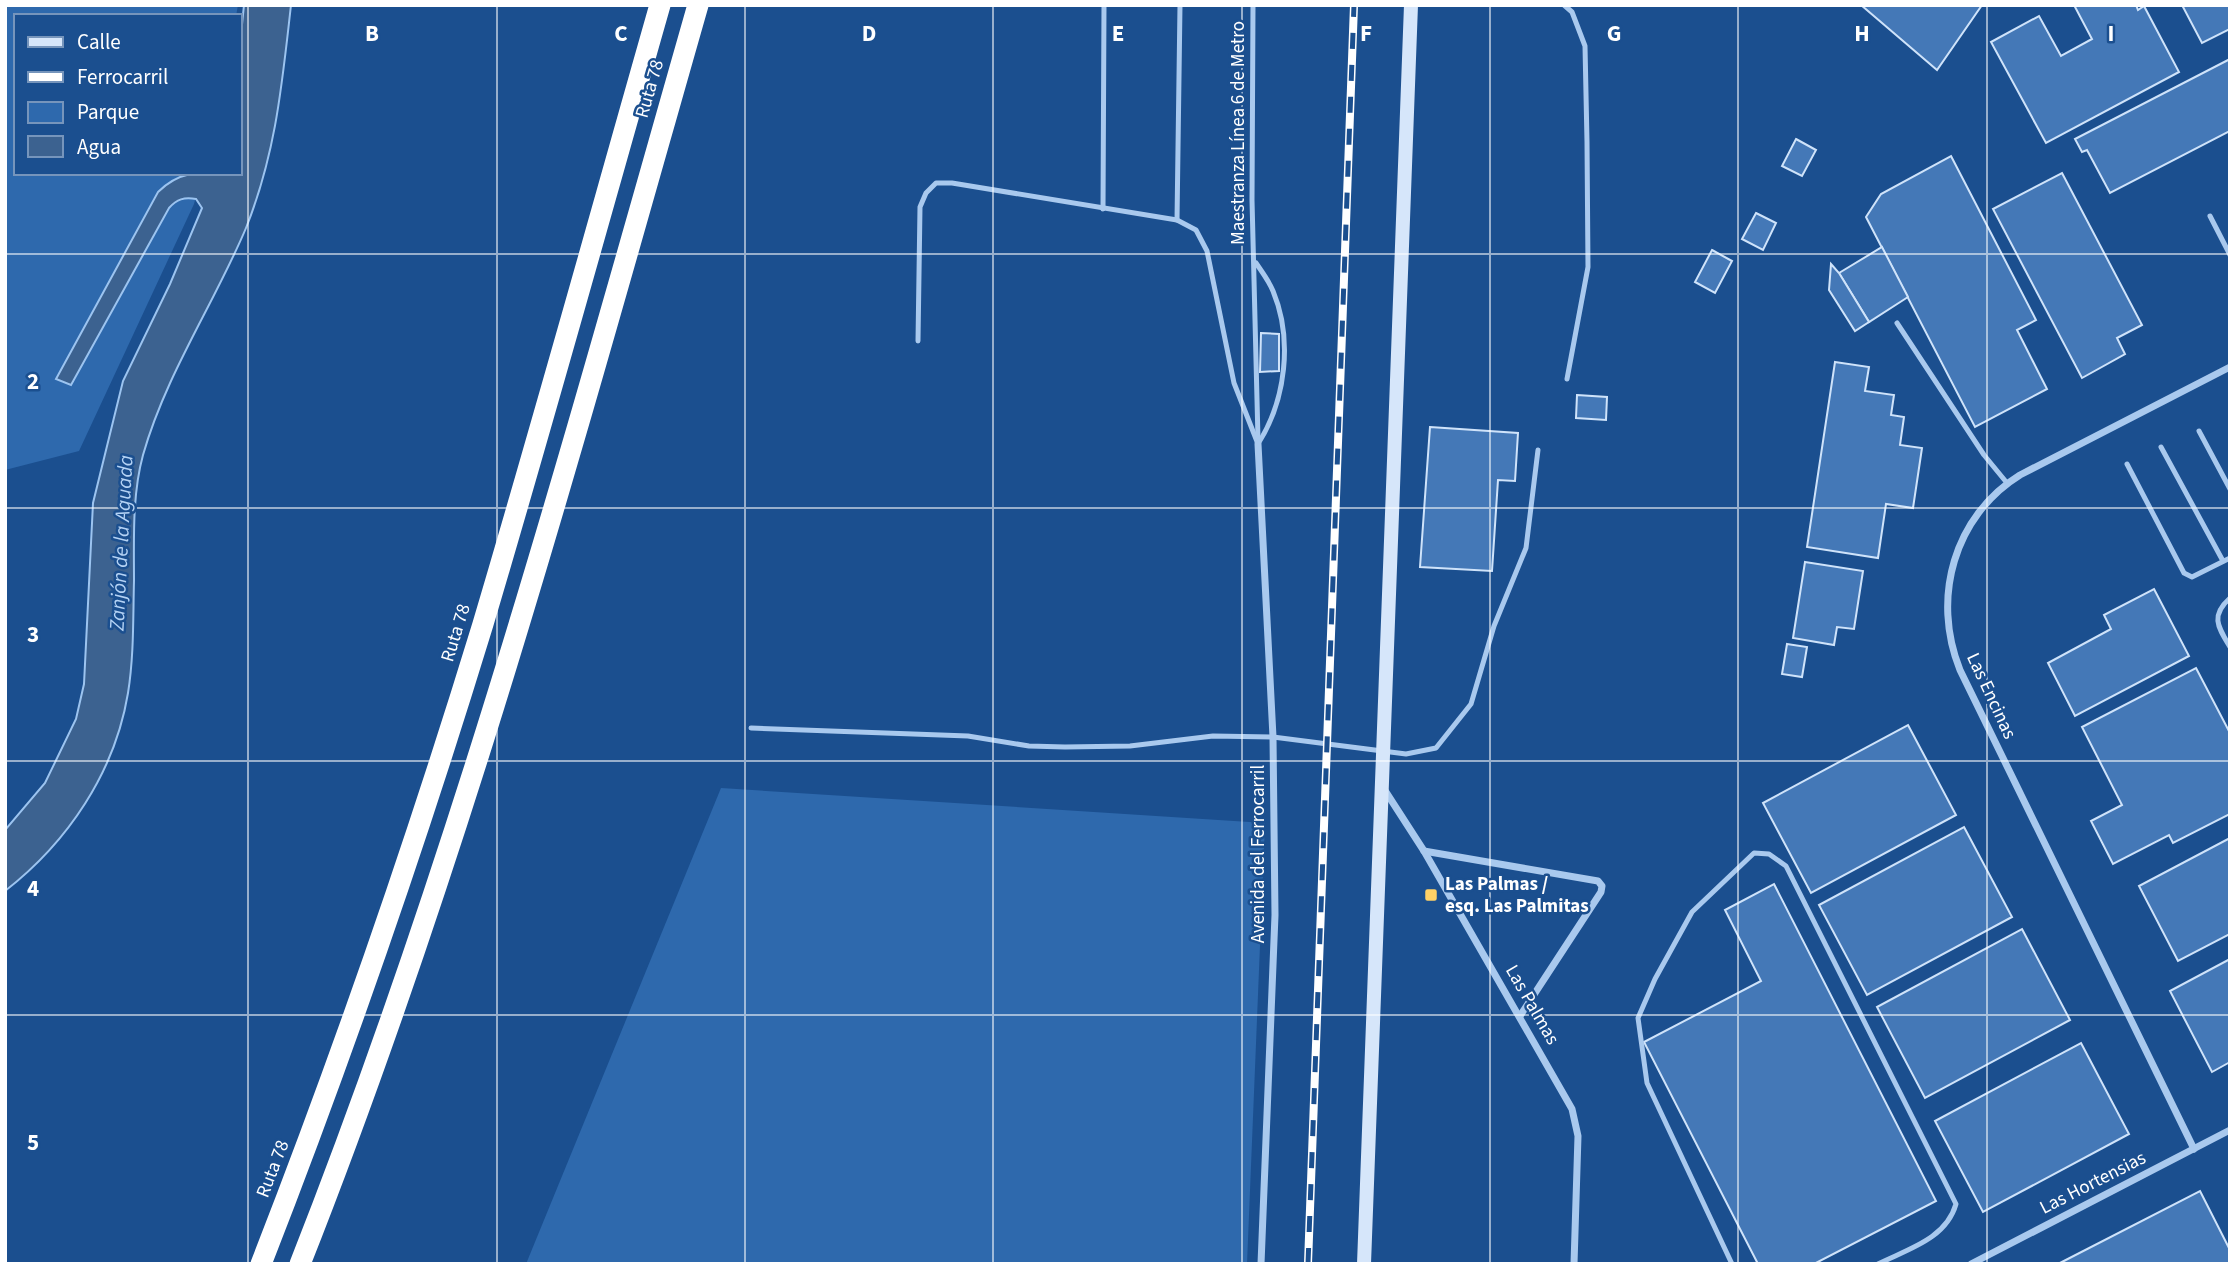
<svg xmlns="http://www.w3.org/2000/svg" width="2235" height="1269" font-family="'Source Sans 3',sans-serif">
	<rect width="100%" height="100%" fill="#1b4f8f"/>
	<g fill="#2e69ad">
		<polygon points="5,5 238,5 236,16 16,16 16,173 202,173 194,204 79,451 5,470"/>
		<polygon points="721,788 1265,823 1247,1264 526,1264"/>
	</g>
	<path fill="#3c6290" stroke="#9cc4f0" stroke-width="2" d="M244 5H291C282 84 276 153 246 228 214 304 166 374 143 455 132 495 134 540 134 581 133 618 134 656 128 693 115 772 68 842 5 891V830L45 783 76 719 84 684 93 503 123 381 170 284 202 208 196 199C184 197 177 199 169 208L71 385 56 379 158 192C183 167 207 173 240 173V44Z"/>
	<g fill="#4478b7" stroke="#cfe3fa" stroke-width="2">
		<polygon points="1861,5 1982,5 1937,70"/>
		<polygon points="2074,5 2136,5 2138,10 2144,6 2179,72 2046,143 1991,42 2039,16 2061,56 2092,39"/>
		<polygon points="2182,5 2230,5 2230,29 2202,43"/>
		<polygon points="2230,59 2230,131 2110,193 2087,150 2082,152 2075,139"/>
		<polygon points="1796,139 1816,150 1802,176 1782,166"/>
		<polygon points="1951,156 2036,320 2017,330 2047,389 1975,427 1866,217 1881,194"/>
		<polygon points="2062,173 2142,325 2117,338 2125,354 2082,378 1993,209"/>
		<polygon points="1756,213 1776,223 1763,250 1742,239"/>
		<polygon points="1882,247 1908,297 1869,322 1839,273"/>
		<polygon points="1712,250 1732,261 1715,293 1695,282"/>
		<polygon points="1831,264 1839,273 1869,322 1855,331 1829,290"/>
		<polygon points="1261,333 1279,334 1279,371 1260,372"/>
		<polygon points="1835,362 1869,367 1865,391 1894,395 1891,415 1904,417 1900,445 1922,448 1913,508 1886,504 1878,558 1807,547"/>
		<polygon points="1577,395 1607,397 1606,420 1576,418"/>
		<polygon points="1430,427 1518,433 1515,481 1498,480 1492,571 1420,567"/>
		<polygon points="1805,562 1863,571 1854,629 1837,627 1834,645 1793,638"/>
		<polygon points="2154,589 2189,656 2075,716 2048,663 2111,629 2104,615"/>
		<polygon points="1787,644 1807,647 1802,677 1782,674"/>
		<polygon points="2196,668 2230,733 2230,814 2173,843 2169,835 2113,864 2091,821 2122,805 2082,727"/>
		<polygon points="1908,725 1956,815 1811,893 1763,803"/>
		<polygon points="1964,827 2012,917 1867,995 1819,905"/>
		<polygon points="2230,838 2230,934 2178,961 2139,886"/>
		<polygon points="1774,884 1936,1201 1814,1264 1758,1264 1644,1042 1761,981 1725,910"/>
		<polygon points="2022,929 2070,1020 1925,1098 1877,1007"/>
		<polygon points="2230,959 2230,1062 2212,1072 2170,991"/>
		<polygon points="2081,1043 2129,1134 1983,1212 1935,1121"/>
		<polygon points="2200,1191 2230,1250 2230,1264 2058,1264"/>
	</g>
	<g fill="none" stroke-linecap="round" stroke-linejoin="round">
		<g stroke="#a9c9ee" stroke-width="5">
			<polyline points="1253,5 1252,200 1258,439"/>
			<polyline points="1564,5 1572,12 1585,46 1587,142 1588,267 1567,379"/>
			<polyline points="1103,209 1104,5"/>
			<polyline points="2210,216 2230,255"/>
			<polyline points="1177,220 1180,5"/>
			<path d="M1256 263C1262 272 1269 281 1273 291 1293 339 1286 400 1258 444"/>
			<polyline points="1897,323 1984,455 2007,483"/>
			<polyline points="918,341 920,207 926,193 936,183 952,183 1177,220 1196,230 1207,251 1234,383 1258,444"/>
			<polyline points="2199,431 2230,489"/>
			<polyline points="2161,447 2223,561"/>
			<polyline points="2127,464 2184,573 2192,577 2230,558"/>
			<path d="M2230 598C2210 616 2218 627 2230 647"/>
			<polyline points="751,728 968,736 1029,746 1065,747 1130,746 1213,736 1273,737 1406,754 1436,748 1471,704 1494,626 1526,548 1538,450"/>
			<path d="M1732 1264 1647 1083 1638 1018 1655 979 1692 912 1754 853 1769 854 1786 866 1956 1204C1946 1239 1908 1249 1878 1264"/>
		</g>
		<g stroke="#a9c9ee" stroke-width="7">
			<polyline points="1258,444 1273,737 1275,915 1261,1264"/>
			<polyline points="1384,789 1424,851 1572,1109 1578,1136 1574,1264"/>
			<polyline points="1424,851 1598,881 1602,886 1601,892 1520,1016"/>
			<path d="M2194 1149 1960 670C1931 598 1954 516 2020 475L2230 367"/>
			<polyline points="1971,1264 2230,1130"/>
		</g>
		<polyline stroke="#d6e6fa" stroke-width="14" points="1364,1264 1411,5"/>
		<g stroke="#fff" stroke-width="21">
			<path d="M261 1264C343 1054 417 840 483 624 544 419 601 212 660 5"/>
			<path d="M300 1264C462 854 577 429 698 5"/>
		</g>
		<g stroke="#fff" stroke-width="8">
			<polyline id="rail" points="1308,1264 1354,5"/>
		</g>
		<use href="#rail" stroke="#1b4f8f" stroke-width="5" stroke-dasharray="16" stroke-linecap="butt"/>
	</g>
	<path fill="none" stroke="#fff" stroke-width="2" stroke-opacity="0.55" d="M248 5V1264M497 5V1264M745 5V1264M993 5V1264M1242 5V1264M1490 5V1264M1738 5V1264M1987 5V1264M5 254H2230M5 508H2230M5 761H2230M5 1015H2230"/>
	<rect fill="#ffd166" stroke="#1b4f8f" stroke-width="2.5" x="1424" y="888" width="14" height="14" rx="3.5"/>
	<g text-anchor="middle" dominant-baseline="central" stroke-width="5" stroke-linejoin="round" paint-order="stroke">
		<g font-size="19" fill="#fff" stroke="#1b4f8f">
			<text transform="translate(650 89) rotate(-74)">Ruta 78</text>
			<text transform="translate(1238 133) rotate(-90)">Maestranza Línea 6 de Metro</text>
			<text transform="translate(456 633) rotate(-73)">Ruta 78</text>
			<text transform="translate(1991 696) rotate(65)">Las Encinas</text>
			<text transform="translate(1258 854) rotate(-90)">Avenida del Ferrocarril</text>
			<text transform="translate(1532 1005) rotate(60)">Las Palmas</text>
			<text transform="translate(273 1169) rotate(-69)">Ruta 78</text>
			<text transform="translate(2093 1183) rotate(-27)">Las Hortensias</text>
		</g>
		<g font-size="19" font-weight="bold" fill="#fff" stroke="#1b4f8f" text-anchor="start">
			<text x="1445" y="884">Las Palmas /<tspan x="1445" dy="22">esq. Las Palmitas</tspan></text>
		</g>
		<g font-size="21" font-style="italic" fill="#b5d3f5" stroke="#1b4f8f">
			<text transform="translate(121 543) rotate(-87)">Zanjón de la Aguada</text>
		</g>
	</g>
	<g font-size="23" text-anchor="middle" font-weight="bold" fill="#fff" stroke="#1b4f8f" stroke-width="5" stroke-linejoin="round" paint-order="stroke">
		<text x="372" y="41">B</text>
		<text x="621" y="41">C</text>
		<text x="869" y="41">D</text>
		<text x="1118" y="41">E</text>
		<text x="1366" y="41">F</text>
		<text x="1614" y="41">G</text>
		<text x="1862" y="41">H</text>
		<text x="2111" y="41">I</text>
		<text x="33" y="389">2</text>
		<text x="33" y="642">3</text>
		<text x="33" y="896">4</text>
		<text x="33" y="1150">5</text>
	</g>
	<rect width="2235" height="1269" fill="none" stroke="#ffffff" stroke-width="14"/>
	<rect x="14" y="14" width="228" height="161" fill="#1b4f8f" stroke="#7695bc" stroke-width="2"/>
	<rect x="28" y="37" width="35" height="10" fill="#d6e6fa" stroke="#7695bc" stroke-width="2"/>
	<text x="77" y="49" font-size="21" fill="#ffffff">Calle</text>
	<rect x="28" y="72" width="35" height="10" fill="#ffffff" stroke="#7695bc" stroke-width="2"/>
	<text x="77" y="84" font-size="21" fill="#ffffff">Ferrocarril</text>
	<rect x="28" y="102" width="35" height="21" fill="#2e69ad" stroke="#7695bc" stroke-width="2"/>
	<text x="77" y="119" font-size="21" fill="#ffffff">Parque</text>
	<rect x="28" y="136" width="35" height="21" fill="#3c6290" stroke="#7695bc" stroke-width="2"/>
	<text x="77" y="154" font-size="21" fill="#ffffff">Agua</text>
</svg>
